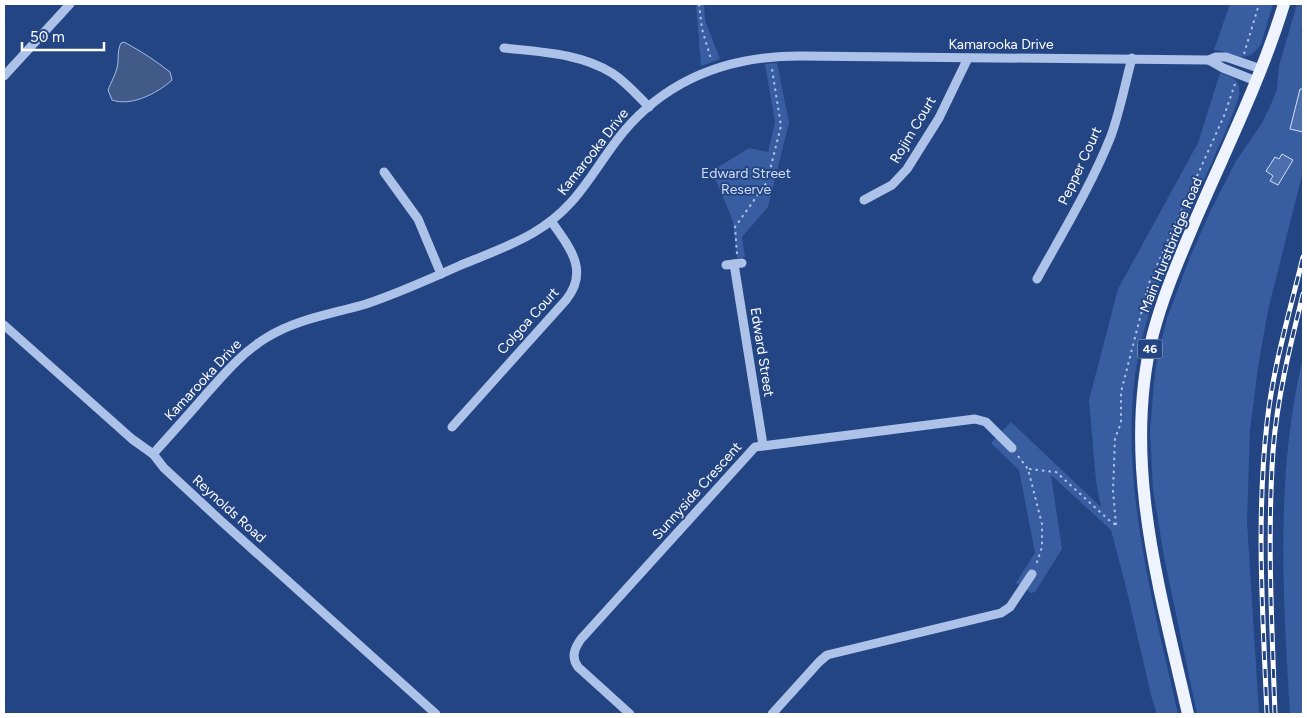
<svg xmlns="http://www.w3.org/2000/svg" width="1307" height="718" font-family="Figtree,sans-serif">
	<rect width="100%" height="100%" fill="#244584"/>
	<g fill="#385da0">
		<polygon points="696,4 704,4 705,20 720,59 701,66"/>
		<path d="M1230 4H1273L1261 44C1247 67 1234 52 1214 50Z"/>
		<polygon points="1297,4 1303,4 1303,22 1301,33 1303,33 1303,171 1268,310 1258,367 1250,430 1247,522 1259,714 1197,714 1164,557 1153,489 1150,432 1154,382 1157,359 1167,318 1190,257 1211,210 1236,161 1262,123 1272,102 1277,89 1279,66"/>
		<polygon points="777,63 789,123 768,207 742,237 745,257 737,258 733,221 712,171 749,148 768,152 775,122 765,64"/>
		<path d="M1220 73C1234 77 1241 80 1239 96 1232 119 1221 141 1212 162 1188 216 1162 270 1145 327 1110 450 1151 593 1178 714H1157L1152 699 1126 587 1111 530 1051 475 1062 549 1035 592 1031 593 1016 583 1035 553 1019 470 991 443 1011 422 1101 507 1096 481 1089 400 1118 289 1198 143Z"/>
		<path d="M1303 357V714H1290C1283 593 1275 476 1303 357Z"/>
	</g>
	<path fill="#425a88" stroke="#a1bbe9" d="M124 42C141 51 156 61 170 72L172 80C158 93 131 107 112 100L108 90C111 82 115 76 117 68 119 60 117 50 121 43Z"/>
	<g fill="#4c6eac" stroke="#d0def6">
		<polygon points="1300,89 1303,89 1303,132 1290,129"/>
		<polygon points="1282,154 1293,160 1278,185 1270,181 1273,176 1266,171 1275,157 1279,159"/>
	</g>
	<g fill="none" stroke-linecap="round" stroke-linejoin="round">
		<g stroke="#adc2e8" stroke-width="2" stroke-dasharray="2.5 4" stroke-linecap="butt">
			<polyline points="699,4 702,29 711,59"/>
			<polyline points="1244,54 1259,4"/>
			<polyline points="737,254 735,227 767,182 781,126 772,69"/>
			<polyline points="1018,456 1028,469 1042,524 1042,547 1036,565"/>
			<polyline points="1029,469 1056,472 1110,521 1116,525"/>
			<polyline points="1116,525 1113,491 1115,438 1121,423 1121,392 1149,283 1224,116 1235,84"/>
		</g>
		<g stroke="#adc2e8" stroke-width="9">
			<path d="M504 48C540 52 580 53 612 73 626 82 637 95 649 107"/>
			<polyline points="1209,60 1223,68 1256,81"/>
			<polyline points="4,76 70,4"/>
			<polyline points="384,172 418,219 441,274"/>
			<polyline points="864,200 892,185 907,169 939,118 968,58"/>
			<polyline points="734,264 763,445"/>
			<polyline points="726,265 742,263"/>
			<path d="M1037 279C1063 232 1091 186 1111 136 1120 111 1125 84 1132 58"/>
			<polyline points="4,325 132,439 153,454 164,468 220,520 436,714"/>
			<path d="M452 427 566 300C590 270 569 247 551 221"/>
			<path d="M153 454C172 433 190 413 208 392 226 372 243 352 266 338 296 319 332 314 366 304 399 293 430 279 461 265 485 255 511 246 533 233 575 209 589 177 617 140 663 80 726 56 800 56L1209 60 1216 57H1226L1261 69"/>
			<path d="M630 714 578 667C571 657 574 649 581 639L755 447 975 419 986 422 1012 448"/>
			<polyline points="772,714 819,662 827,655 1001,613 1010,607 1032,574"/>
		</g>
		<path stroke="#eff3fe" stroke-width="12" d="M1188 714C1160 591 1121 460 1153 334 1163 295 1180 257 1195 221 1226 149 1261 79 1284 4"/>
		<g stroke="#fff" stroke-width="5">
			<g id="rail">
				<path d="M1267 714C1263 617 1256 520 1267 423 1273 367 1290 311 1303 257"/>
				<path d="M1275 714C1272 627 1267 539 1273 451 1277 398 1290 346 1303 294"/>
			</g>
		</g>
		<use href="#rail" stroke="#244584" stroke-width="3" stroke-dasharray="9" stroke-linecap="butt"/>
	</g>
	<g text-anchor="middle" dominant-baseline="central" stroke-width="4" stroke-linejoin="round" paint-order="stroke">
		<rect fill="#244584" stroke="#bdc7da" stroke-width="1" x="1137.5" y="339.5" width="25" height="19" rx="4"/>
		<g font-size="12" font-weight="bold" fill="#fff">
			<text x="1150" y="349">46</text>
		</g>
		<g font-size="14" fill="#fff" stroke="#244584">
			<text x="1001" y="44">Kamarooka Drive</text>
			<text transform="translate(913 130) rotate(-59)">Rojim Court</text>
			<text transform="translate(593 152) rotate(-52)">Kamarooka Drive</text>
			<text transform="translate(1080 166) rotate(-65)">Pepper Court</text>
			<text transform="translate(1171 245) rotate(-68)">Main Hurstbridge Road</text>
			<text transform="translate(528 321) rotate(-48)">Colgoa Court</text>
			<text transform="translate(762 352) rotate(81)">Edward Street</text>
			<text transform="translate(203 380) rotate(-47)">Kamarooka Drive</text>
			<text transform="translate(697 491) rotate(-48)">Sunnyside Crescent</text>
			<text transform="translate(229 509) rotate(42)">Reynolds Road</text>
		</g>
		<g font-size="14" fill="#d0def6" stroke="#244584">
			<text x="746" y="173">Edward Street<tspan x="746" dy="16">Reserve</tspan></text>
		</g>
	</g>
	<rect width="1307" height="718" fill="none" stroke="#ffffff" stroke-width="10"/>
	<path d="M22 42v8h82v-8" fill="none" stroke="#ffffff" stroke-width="2.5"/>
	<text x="30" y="42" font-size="15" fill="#ffffff" stroke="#244584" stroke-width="4" paint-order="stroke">50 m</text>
</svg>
